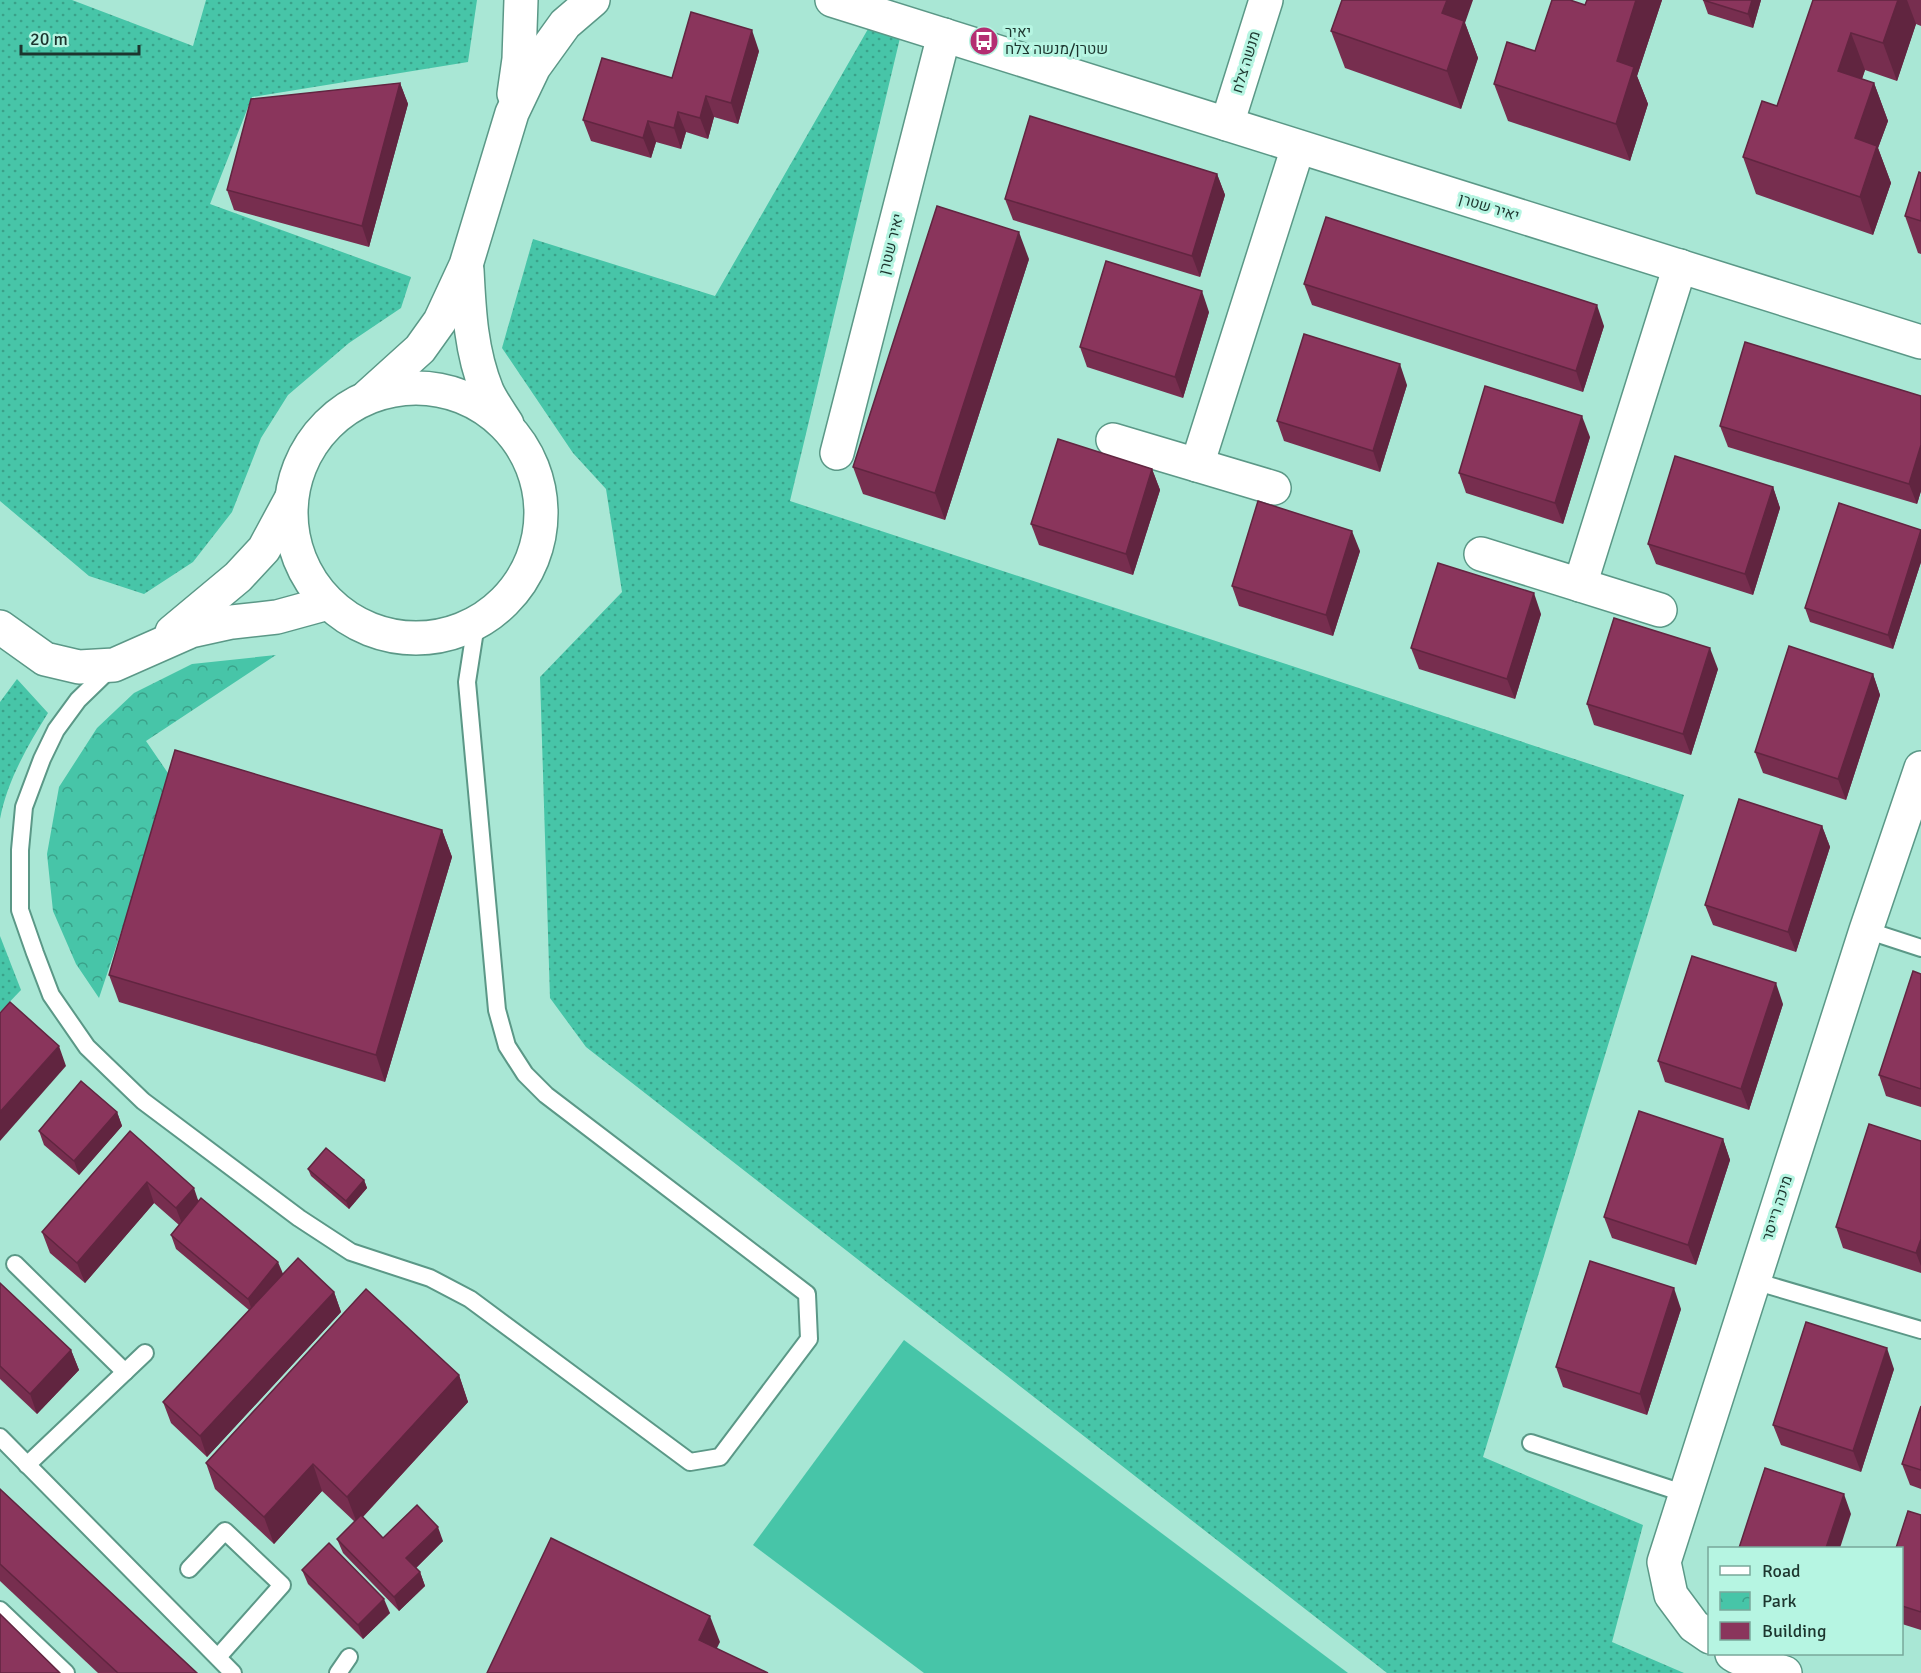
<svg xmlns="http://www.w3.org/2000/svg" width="1921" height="1673" font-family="Signika,Heebo,sans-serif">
	<defs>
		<pattern id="grass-dots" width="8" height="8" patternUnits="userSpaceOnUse" patternTransform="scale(1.5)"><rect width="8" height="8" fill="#47c5a8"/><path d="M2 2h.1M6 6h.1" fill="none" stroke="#3aa189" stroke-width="1.8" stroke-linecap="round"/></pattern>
		<pattern id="park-crowns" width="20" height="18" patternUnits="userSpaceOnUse" patternTransform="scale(1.5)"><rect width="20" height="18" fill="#47c5a8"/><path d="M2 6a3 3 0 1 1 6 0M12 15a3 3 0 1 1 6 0" fill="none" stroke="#3aa189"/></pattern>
	</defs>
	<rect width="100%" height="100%" fill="#a9e7d5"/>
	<g fill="url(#grass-dots)">
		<polygon points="0,0 72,0 193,46 206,0 477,0 468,62 252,97 210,204 411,277 401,308 349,343 288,395 261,438 232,512 193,562 144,594 89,576 0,501"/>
		<polygon points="868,29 900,38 790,501 1684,795 1483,1457 1643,1525 1612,1642 1684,1673 1387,1673 586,1047 550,998 540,677 622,592 606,489 573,453 502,348 533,239 715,296"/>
		<path d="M17 679 48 713C28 745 7 781 0 819V702Z"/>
		<polygon points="0,936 21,990 0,1012"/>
	</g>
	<polygon fill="url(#park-crowns)" points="276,655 146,741 172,779 99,998 76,964 53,911 47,854 59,787 97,728 134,693 192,664"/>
	<polygon fill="#47c5a8" points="904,1340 1348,1673 924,1673 753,1545"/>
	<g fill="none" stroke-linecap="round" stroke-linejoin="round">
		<g stroke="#5b9887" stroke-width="20">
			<g id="service">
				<polyline points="112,667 78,700 56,730 42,759 24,807 20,850 20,910 35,953 51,995 87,1047 143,1101 299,1218 351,1252 430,1278 470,1299 690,1462 720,1457 809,1339 807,1294 546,1095 525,1074 507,1046 497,1010 467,682 476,624"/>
				<polyline points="1866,930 1921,948"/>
				<polyline points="15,1264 125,1372"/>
				<polyline points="1754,1281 1921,1330"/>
				<polyline points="0,1437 233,1673"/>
				<polyline points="1531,1443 1686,1494"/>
				<polyline points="27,1465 145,1353"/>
				<polyline points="189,1569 225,1531 282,1585 218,1657"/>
				<polyline points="0,1610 66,1673"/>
				<polyline points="338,1673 349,1657"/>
			</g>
		</g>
		<g stroke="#5b9887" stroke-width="36">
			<g id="minor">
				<polyline points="514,94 519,59 521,0"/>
				<polyline points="1227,124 1266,0"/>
				<path d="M467 270C469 311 471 352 487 391 492 402 500 413 507 424"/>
				<circle cx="416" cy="513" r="125"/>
				<polyline points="368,396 420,349 440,321 466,265 512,113 534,67 565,24 593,0"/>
				<polyline points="1113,440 1274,488"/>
				<polyline points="837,453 944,35"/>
				<polyline points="1197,465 1298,147"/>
				<polyline points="1481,554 1660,610"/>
				<polyline points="1580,585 1680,266"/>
				<polyline points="0,627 45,659 79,667 114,665 191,631 232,622 277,617 328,603"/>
				<polyline points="172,632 238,577 264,549 291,499"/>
				<polyline points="1710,1637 1694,1626 1671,1595 1664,1562 1866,930 1921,768"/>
				<polyline points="1732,1654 1737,1657 1785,1673"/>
			</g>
		</g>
		<g stroke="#5b9887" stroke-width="36">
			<polyline id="tertiary" points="832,0 1921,342"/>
		</g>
		<use href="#service" stroke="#fff" stroke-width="16"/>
		<use href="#minor" stroke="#fff" stroke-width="33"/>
		<use href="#tertiary" stroke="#fff" stroke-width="33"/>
	</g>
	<g fill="#772e4f">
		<polygon points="1587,0 1662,0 1637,76 1648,104 1630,161 1508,121 1494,84 1535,51 1585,5"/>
		<polygon points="1703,0 1761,0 1753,28 1708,14"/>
		<polygon points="1813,0 1921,0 1921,26 1916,24 1897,81 1865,70 1862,79 1874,83 1888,121 1878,148 1891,183 1873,235 1756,194 1743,157 1777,106"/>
		<polygon points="1465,23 1478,58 1461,109 1345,68 1331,31"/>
		<polygon points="759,51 738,124 714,117 708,139 686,132 681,149 656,142 651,158 591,141 583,120 672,78"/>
		<polygon points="400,83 408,104 369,247 234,210 227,190"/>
		<polygon points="1921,173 1921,254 1918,253 1905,216"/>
		<polygon points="1217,174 1225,195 1200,277 1013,220 1005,199"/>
		<polygon points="1029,259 945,520 863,494 853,467"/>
		<polygon points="1304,284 1604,326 1583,392 1312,305"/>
		<polygon points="1209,312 1183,398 1087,367 1080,347"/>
		<polygon points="1407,385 1380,472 1284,441 1277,421"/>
		<polygon points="1921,396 1921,491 1917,504 1728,447 1720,426"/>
		<polygon points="1590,437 1563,524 1466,493 1459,473"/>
		<polygon points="1152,469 1160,490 1133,575 1039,545 1031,524"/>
		<polygon points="1773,487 1780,508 1753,595 1656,564 1648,544"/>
		<polygon points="1921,530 1921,562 1893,649 1810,622 1805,608"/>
		<polygon points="1360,551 1333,636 1239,606 1232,586"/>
		<polygon points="1541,614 1515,699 1419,669 1411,648"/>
		<polygon points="1718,669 1691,755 1594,725 1587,704"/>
		<polygon points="1873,674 1880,695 1846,800 1763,773 1755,752"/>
		<polygon points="1822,826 1830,847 1796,952 1713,925 1705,905"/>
		<polygon points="442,830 452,857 385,1082 119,1002 109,975"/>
		<polygon points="1921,974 1921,1107 1886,1096 1879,1075"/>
		<polygon points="1783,1004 1749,1110 1665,1082 1658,1061"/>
		<polygon points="117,1112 122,1126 79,1175 44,1145 39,1131"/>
		<polygon points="130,1131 199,1201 283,1274 334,1292 341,1312 207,1457 171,1423 163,1402 249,1310 176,1249 171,1235 179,1225 154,1203 85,1283 50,1253 42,1232"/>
		<polygon points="1723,1139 1730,1160 1696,1265 1612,1238 1604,1217"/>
		<polygon points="1921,1141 1921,1273 1843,1248 1836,1227"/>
		<polygon points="308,1169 364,1180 367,1188 349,1209 311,1176"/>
		<polygon points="0,1283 71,1350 79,1370 37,1414 0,1379"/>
		<polygon points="1681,1309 1647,1415 1563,1387 1556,1367"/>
		<polygon points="1894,1369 1861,1472 1781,1445 1773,1425"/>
		<polygon points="459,1375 468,1402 363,1517 383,1538 443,1541 416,1568 420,1572 425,1586 399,1611 343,1553 337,1539 355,1522 322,1491 274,1544 215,1489 206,1463"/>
		<polygon points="1921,1406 1921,1489 1910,1485 1902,1464"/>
		<polygon points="0,1489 197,1673 98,1673 0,1581"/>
		<polygon points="1921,1515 1921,1630 1902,1624 1902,1548"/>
		<polygon points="302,1570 390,1613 363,1639 308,1584"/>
	</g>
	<g fill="#612540">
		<polygon points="1447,0 1473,0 1465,23 1478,58 1461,109 1447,71 1442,13"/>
		<polygon points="1636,0 1662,0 1637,76 1648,104 1630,161 1616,124 1617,61"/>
		<polygon points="1752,0 1761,0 1753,28 1748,14"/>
		<polygon points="1898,0 1907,0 1916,24 1897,81 1883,43"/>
		<polygon points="752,30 759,51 738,124 731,103"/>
		<polygon points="1851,33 1865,70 1852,108 1838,71"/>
		<polygon points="400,83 408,104 369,247 362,226"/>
		<polygon points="1874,83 1888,121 1878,148 1891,183 1873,235 1860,197 1855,138"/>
		<polygon points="706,96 714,117 708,139 700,118"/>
		<polygon points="678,112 686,132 681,149 674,128"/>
		<polygon points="648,121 656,142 651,158 643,138"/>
		<polygon points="1217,174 1225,195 1200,277 1192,256"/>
		<polygon points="1019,232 1029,259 945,520 935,493"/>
		<polygon points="1202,291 1209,312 1183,398 1175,377"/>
		<polygon points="1597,305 1604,326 1583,392 1576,371"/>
		<polygon points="1400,364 1407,385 1380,472 1373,451"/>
		<polygon points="1582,416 1590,437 1563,524 1555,503"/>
		<polygon points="1921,445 1921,491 1917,504 1909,484"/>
		<polygon points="1152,469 1160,490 1133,575 1126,554"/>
		<polygon points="1773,487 1780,508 1753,595 1745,574"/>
		<polygon points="1352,531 1360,551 1333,636 1326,615"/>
		<polygon points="1921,532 1921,562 1893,649 1888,635"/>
		<polygon points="1534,593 1541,614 1515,699 1507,679"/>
		<polygon points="1710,648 1718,669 1691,755 1683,734"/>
		<polygon points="1873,674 1880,695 1846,800 1838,779"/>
		<polygon points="1822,826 1830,847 1796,952 1788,932"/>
		<polygon points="442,830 452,857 385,1082 376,1055"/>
		<polygon points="1776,983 1783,1004 1749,1110 1741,1089"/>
		<polygon points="59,1046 66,1066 0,1141 0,1112"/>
		<polygon points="117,1112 122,1126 79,1175 74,1161"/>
		<polygon points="1723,1139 1730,1160 1696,1265 1688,1245"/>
		<polygon points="364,1180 367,1188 349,1209 346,1201"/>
		<polygon points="147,1182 154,1203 85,1283 77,1263"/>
		<polygon points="194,1188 201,1209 184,1229 176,1208"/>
		<polygon points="1921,1239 1921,1266 1916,1253"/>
		<polygon points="278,1262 284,1276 253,1313 248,1299"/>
		<polygon points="1674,1288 1681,1309 1647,1415 1640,1394"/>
		<polygon points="334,1292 341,1312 207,1457 200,1436"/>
		<polygon points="1887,1348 1894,1369 1861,1472 1853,1451"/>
		<polygon points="71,1350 79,1370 37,1414 30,1394"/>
		<polygon points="459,1375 468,1402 357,1523 347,1497"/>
		<polygon points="313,1464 322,1491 274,1544 264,1517"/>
		<polygon points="1844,1494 1851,1514 1840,1548 1826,1548"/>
		<polygon points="438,1527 443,1541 411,1573 406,1558"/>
		<polygon points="420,1572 425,1586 399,1611 394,1597"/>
		<polygon points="384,1599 390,1613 363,1639 358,1625"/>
		<polygon points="710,1616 720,1642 708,1666 699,1640"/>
	</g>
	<g fill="#8a355c" stroke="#612540" stroke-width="1.5">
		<polygon points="1342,0 1447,0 1442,13 1464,21 1447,71 1331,31"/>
		<polygon points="1552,0 1570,0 1585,5 1587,0 1636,0 1617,61 1634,67 1616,124 1494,84 1507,42 1535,51"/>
		<polygon points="1703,0 1752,0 1748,14"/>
		<polygon points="1813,0 1898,0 1883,43 1851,33 1838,71 1874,83 1855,138 1877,146 1860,197 1743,157 1762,101 1777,106"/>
		<polygon points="691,12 752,30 731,103 706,96 700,118 678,112 674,128 648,121 643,138 583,120 602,58 672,78"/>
		<polygon points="400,83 362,226 227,190 251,99"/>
		<polygon points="1030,116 1217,174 1192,256 1005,199"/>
		<polygon points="1919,172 1921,173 1921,221 1905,216"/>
		<polygon points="937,206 1019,232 935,493 853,467"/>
		<polygon points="1326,217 1597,305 1576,371 1304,284"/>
		<polygon points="1106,261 1202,291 1175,377 1080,347"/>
		<polygon points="1304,334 1400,364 1373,451 1277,421"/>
		<polygon points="1745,342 1921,396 1921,445 1909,484 1720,426"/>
		<polygon points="1485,386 1582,416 1555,503 1459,473"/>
		<polygon points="1058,439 1152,469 1126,554 1031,524"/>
		<polygon points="1675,456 1773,487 1745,574 1648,544"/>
		<polygon points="1258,501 1352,531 1326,615 1232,586"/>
		<polygon points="1839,503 1921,530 1888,635 1805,608"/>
		<polygon points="1438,563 1534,593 1507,679 1411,648"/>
		<polygon points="1614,618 1710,648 1683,734 1587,704"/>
		<polygon points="1789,646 1873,674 1838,779 1755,752"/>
		<polygon points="175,750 442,830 376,1055 109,975"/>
		<polygon points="1739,799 1822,826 1788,932 1705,905"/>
		<polygon points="1692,956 1776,983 1741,1089 1658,1061"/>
		<polygon points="1913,971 1921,974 1921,1089 1879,1075"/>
		<polygon points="10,1002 59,1046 0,1112 0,1013"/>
		<polygon points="81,1081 117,1112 74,1161 39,1131"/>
		<polygon points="1639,1111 1723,1139 1688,1245 1604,1217"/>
		<polygon points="1869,1124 1921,1141 1921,1239 1916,1253 1836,1227"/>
		<polygon points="130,1131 194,1188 176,1208 147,1182 77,1263 42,1232"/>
		<polygon points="326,1148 364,1180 346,1201 308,1169"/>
		<polygon points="201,1198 278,1262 248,1299 171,1235"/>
		<polygon points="298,1258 334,1292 200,1436 163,1402"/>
		<polygon points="1590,1261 1674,1288 1640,1394 1556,1367"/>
		<polygon points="0,1283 71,1350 30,1394 0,1366"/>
		<polygon points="366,1289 459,1375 347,1497 313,1464 264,1517 206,1463"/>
		<polygon points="1806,1322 1887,1348 1853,1451 1773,1425"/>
		<polygon points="1921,1406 1921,1470 1902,1464"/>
		<polygon points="1765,1468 1844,1494 1826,1548 1739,1548"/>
		<polygon points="0,1489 197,1673 118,1673 0,1564"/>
		<polygon points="417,1505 438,1527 406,1558 420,1572 394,1597 337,1539 361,1515 383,1538"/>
		<polygon points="1908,1511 1921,1515 1921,1612 1902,1606 1902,1548 1896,1548"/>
		<polygon points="551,1538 710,1616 699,1640 768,1673 487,1673"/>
		<polygon points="329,1543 384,1599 358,1625 302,1570"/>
		<polygon points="0,1614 60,1673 0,1673"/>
	</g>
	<defs>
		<g id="bus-disc" transform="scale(1.5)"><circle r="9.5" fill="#b42e72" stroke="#b6f5e2"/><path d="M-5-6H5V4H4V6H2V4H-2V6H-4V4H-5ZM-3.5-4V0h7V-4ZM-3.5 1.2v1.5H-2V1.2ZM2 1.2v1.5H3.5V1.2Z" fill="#fff"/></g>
	</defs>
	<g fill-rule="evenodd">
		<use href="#bus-disc" x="984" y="41"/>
	</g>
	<g text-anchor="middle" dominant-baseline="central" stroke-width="6" stroke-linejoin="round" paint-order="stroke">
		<g font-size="15" fill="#1c352e" stroke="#b6f5e2" text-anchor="start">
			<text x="1005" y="32">יאיר<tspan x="1005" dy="17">שטרן/מנשה צלח</tspan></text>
		</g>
		<g font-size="15" fill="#1c352e" stroke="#b6f5e2">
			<text transform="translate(1246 62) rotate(-73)">מנשה צלח</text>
			<text transform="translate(1489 207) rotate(17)">יאיר שטרן</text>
			<text transform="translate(891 244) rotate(-76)">יאיר שטרן</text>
			<text transform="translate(1777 1208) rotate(-72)">מיכה רייסר</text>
		</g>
	</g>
	<rect x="1708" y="1547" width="195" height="108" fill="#b6f5e2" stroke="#78a89a" stroke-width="1.5"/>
	<rect x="1720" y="1566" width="30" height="9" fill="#ffffff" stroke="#78a89a" stroke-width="1.5"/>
	<text x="1762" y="1577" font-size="18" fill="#1c352e">Road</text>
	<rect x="1720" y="1592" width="30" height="18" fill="url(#park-crowns)" stroke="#78a89a" stroke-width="1.5"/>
	<text x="1762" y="1607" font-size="18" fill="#1c352e">Park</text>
	<rect x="1720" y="1622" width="30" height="18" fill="#8a355c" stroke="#78a89a" stroke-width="1.5"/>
	<text x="1762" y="1637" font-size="18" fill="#1c352e">Building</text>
	<path d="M21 45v9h118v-9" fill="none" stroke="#1c352e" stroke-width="3"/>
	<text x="30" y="45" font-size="18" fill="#1c352e" stroke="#b6f5e2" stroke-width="4.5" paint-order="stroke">20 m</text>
</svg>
